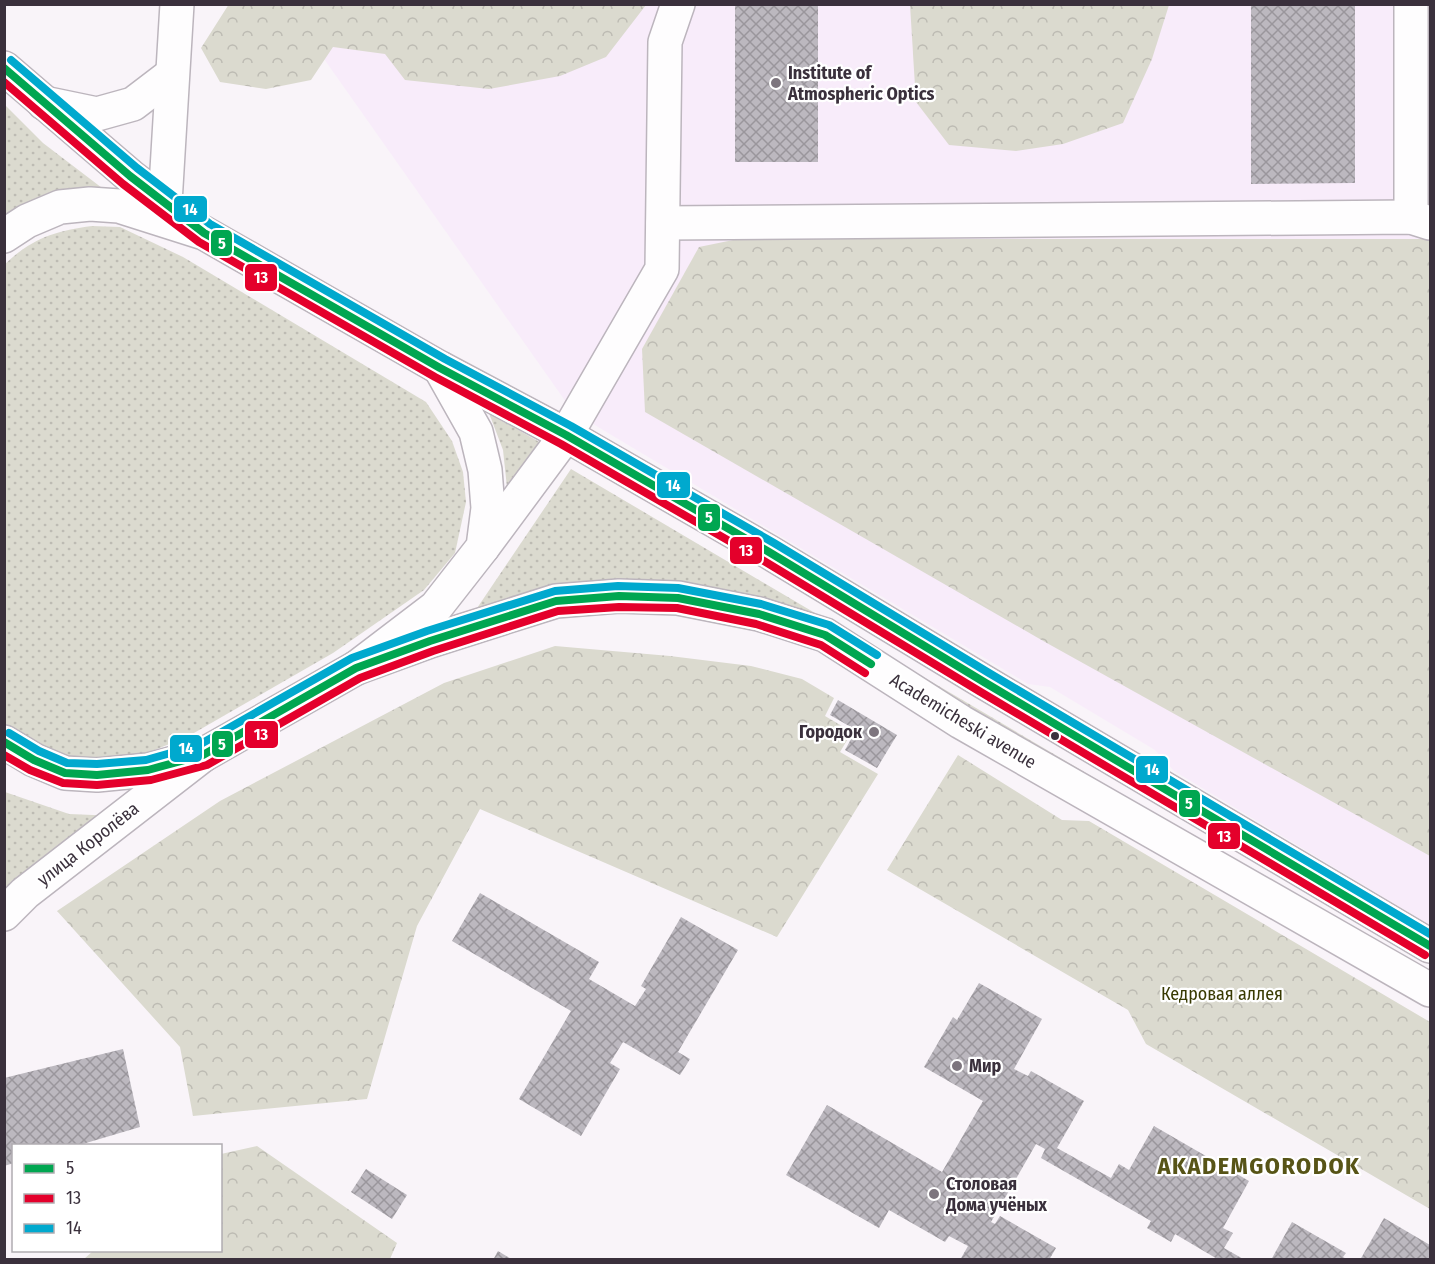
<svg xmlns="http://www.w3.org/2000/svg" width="1435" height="1264" font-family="'Fira Sans Condensed',sans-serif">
	<defs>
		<pattern id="grass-dots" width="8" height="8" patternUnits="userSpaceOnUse" patternTransform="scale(1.5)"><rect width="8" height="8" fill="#dbdacf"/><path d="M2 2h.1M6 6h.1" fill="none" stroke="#bdbbb3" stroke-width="1.8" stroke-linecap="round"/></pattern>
		<pattern id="forest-crowns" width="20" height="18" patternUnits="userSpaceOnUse" patternTransform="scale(1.5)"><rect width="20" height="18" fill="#dbdacf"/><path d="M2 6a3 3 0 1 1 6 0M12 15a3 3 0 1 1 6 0" fill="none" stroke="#bdbbb3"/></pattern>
		<pattern id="building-cross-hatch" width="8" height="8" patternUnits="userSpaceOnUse" patternTransform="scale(1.5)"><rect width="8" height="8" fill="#bcb8bf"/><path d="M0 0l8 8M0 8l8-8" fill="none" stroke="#9a969c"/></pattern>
	</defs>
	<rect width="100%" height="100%" fill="#f9f4f9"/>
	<polygon fill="#f8ecfa" points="286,5 1430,5 1430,925 1174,771 1155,750 1050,687 1028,684 573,412"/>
	<g fill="url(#grass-dots)">
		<polygon points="4,104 43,143 106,191 5,218"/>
		<path d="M92 226 120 227 183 257 426 402 452 441 463 472 466 502 455 553 424 590 333 653 187 737 142 755 95 760 65 759 5 728 4 265C32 238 55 231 92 226Z"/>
		<polygon points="489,413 541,443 508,497 503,450"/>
		<polygon points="571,469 1430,976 838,636 716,601 467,623"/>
		<polygon points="5,792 69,814 118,816 5,897"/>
	</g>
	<g fill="url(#forest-crowns)">
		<polygon points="229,4 646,4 646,5 606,57 560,76 489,89 405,80 385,54 333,47 311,80 266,89 220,82 201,48"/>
		<polygon points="910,5 910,4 1169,5 1152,59 1123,123 1063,144 1016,151 949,145 916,102"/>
		<polygon points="1426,5 1430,5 1430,178 1429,176"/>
		<polygon points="738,239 1430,239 1430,856 1045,642 645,412 642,349 699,247"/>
		<polygon points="555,646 670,656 751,666 802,679 834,698 825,716 852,732 840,752 878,774 777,937 480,809 417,926 367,1099 193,1116 180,1047 57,911 220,801 444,683"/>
		<polygon points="958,755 1062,820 1089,821 1430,1022 1430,1209 1146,1044 1128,1010 887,870"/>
		<polygon points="257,1146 397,1243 390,1259 84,1259 93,1251 220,1250 221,1154"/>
	</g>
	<g fill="url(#building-cross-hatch)">
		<rect x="735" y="4" width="83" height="158"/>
		<polygon points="1251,4 1355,4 1355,183 1251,184"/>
		<polygon points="838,700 897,735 877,768 845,750 856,730 830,715"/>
		<polygon points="480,893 599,962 589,979 635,1006 646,989 641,986 681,917 738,950 678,1052 690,1059 680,1075 623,1042 610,1063 620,1069 581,1136 519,1099 571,1011 452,941"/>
		<polygon points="979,983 1042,1019 1014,1069 1028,1076 1031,1071 1084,1101 1057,1148 1111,1178 1119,1164 1129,1170 1154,1126 1249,1181 1223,1228 1233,1233 1224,1248 1245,1260 1219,1260 1175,1234 1171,1242 1147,1228 1151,1221 1041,1158 1045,1149 1036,1144 991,1222 995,1224 1000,1216 1056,1248 1049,1260 960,1260 968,1246 949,1236 945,1242 889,1210 879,1228 786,1175 827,1105 942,1172 983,1101 924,1067 953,1017 957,1020"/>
		<polygon points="123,1049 140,1127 76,1146 14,1146 14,1163 4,1166 4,1078"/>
		<polygon points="366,1169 407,1195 392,1219 351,1192"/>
		<polygon points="1384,1218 1430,1245 1430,1260 1360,1260"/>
		<polygon points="1292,1222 1346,1253 1343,1257 1348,1260 1271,1260"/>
		<polygon points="498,1251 513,1260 493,1260"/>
	</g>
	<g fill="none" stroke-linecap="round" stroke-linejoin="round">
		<g stroke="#bcb5bd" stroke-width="36">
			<g id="minor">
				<polyline points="1411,4 1411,217"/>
				<polyline points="44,103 97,114 133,104 171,75"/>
				<polyline points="165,203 177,4"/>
				<polyline points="663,223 1411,217 1430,223"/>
				<polyline points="483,547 566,435 662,269 665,42 678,4"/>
				<polyline points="4,914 25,893 203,755"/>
			</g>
		</g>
		<g stroke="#bcb5bd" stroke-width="36">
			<g id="major">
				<polyline points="4,68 130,176 186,219"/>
				<polyline points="4,236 27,221 60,207 90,204 119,206 204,233 440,368 566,435 769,552 984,682 1430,946"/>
				<polyline points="356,668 430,641 556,601 619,596 678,598 759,614 825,635 961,722 1430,990"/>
				<polyline points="4,742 34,760 65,773 97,775 148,770 203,755 356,668 436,607 483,547 488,508 485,470 476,432 440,368"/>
			</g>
		</g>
		<use href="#minor" stroke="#fefdfe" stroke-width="33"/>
		<use href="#major" stroke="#fefdfe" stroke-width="33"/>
		<g stroke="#fff" stroke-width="12">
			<g id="bus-1">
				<polyline points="4,68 130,176 204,233 440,368 566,435 769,552 984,682 1430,946"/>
				<polyline points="4,742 34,760 65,773 97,775 148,770 203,755 356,668 430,641 556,601 619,596 678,598 759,614 825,635 871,664"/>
			</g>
		</g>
		<g stroke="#fff" stroke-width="12">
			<g id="bus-2">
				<polyline points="4,82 123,184 199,242 435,377 561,444 764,561 979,691 1425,955"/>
				<polyline points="4,755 30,770 63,783 97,785 151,780 207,765 360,678 433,651 558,611 619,607 677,608 756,624 821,645 865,673"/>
			</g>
		</g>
		<g stroke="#fff" stroke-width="12">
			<g id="bus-3">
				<polyline points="11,60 137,168 210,224 445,359 571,426 774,543 989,673 1430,934"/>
				<polyline points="9,733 39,751 67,763 97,764 146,760 199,745 352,658 427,631 555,591 618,586 678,588 761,604 829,625 877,655"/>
			</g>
		</g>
		<use href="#bus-1" stroke="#00a651" stroke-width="8"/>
		<use href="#bus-2" stroke="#e4002b" stroke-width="8"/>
		<use href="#bus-3" stroke="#00a9ce" stroke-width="8"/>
	</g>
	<g fill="#7d757e" stroke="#fff" stroke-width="2">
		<circle cx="776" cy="83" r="6"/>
		<circle cx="874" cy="732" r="6"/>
		<circle cx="957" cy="1066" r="6"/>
		<circle cx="934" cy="1194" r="6"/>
	</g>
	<circle fill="#3a303c" stroke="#fff" stroke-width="2" cx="1055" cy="736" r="5"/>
	<g text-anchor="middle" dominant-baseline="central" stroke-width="4.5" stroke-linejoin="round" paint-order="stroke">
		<g font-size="18" font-weight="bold" fill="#3a303c" stroke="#fff" text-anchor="start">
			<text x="788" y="73">Institute of<tspan x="788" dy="21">Atmospheric Optics</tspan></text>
			<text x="862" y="732" text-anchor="end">Городок</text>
			<text x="969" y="1066">Мир</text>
			<text x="946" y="1184">Столовая<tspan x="946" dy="21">Дома учёных</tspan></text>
		</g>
		<g font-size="18" fill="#3a303c" stroke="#fff">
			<text transform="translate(963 721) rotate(31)">Academicheski avenue</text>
			<text transform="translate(88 844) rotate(-38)">улица Королёва</text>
		</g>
		<g font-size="18" fill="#383a02" stroke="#fff">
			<text x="1222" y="994">Кедровая аллея</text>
		</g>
		<g font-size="24" font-weight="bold" letter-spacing="1.5" fill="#575417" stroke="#fff">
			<text x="1259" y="1166">AKADEMGORODOK</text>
		</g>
	</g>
	<g stroke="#fff" stroke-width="2">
		<rect x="173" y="195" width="35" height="28" rx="6" fill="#00a9ce"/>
		<rect x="210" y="229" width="23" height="28" rx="6" fill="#00a651"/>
		<rect x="244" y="263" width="34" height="29" rx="6" fill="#e4002b"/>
		<rect x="656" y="471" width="35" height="28" rx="6" fill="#00a9ce"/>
		<rect x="697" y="503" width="24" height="29" rx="6" fill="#00a651"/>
		<rect x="729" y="536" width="34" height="29" rx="6" fill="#e4002b"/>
		<rect x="244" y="720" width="35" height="29" rx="6" fill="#e4002b"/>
		<rect x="211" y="730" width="23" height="28" rx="6" fill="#00a651"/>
		<rect x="169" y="734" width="34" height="29" rx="6" fill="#00a9ce"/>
		<rect x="1135" y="755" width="34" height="29" rx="6" fill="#00a9ce"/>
		<rect x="1178" y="789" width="23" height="29" rx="6" fill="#00a651"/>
		<rect x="1207" y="822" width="34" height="28" rx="6" fill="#e4002b"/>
	</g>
	<g font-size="16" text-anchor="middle" font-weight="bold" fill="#fff">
		<text x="190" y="215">14</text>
		<text x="222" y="249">5</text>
		<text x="261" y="283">13</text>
		<text x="673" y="491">14</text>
		<text x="709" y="523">5</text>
		<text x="746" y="556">13</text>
		<text x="261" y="740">13</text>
		<text x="222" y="750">5</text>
		<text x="186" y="754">14</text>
		<text x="1152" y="775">14</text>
		<text x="1189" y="809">5</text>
		<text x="1224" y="842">13</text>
	</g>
	<rect width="1435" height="1264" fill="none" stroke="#3a303c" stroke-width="12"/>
	<rect x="12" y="1144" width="210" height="108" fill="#ffffff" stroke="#b0acb1" stroke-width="1.5"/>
	<rect x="24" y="1164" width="30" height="9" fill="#00a651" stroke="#b0acb1" stroke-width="1.5"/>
	<text x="66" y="1174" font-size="18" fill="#3a303c">5</text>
	<rect x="24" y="1194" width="30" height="9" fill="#e4002b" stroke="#b0acb1" stroke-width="1.5"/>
	<text x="66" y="1204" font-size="18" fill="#3a303c">13</text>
	<rect x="24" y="1224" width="30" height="9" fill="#00a9ce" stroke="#b0acb1" stroke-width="1.5"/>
	<text x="66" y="1234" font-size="18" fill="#3a303c">14</text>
</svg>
